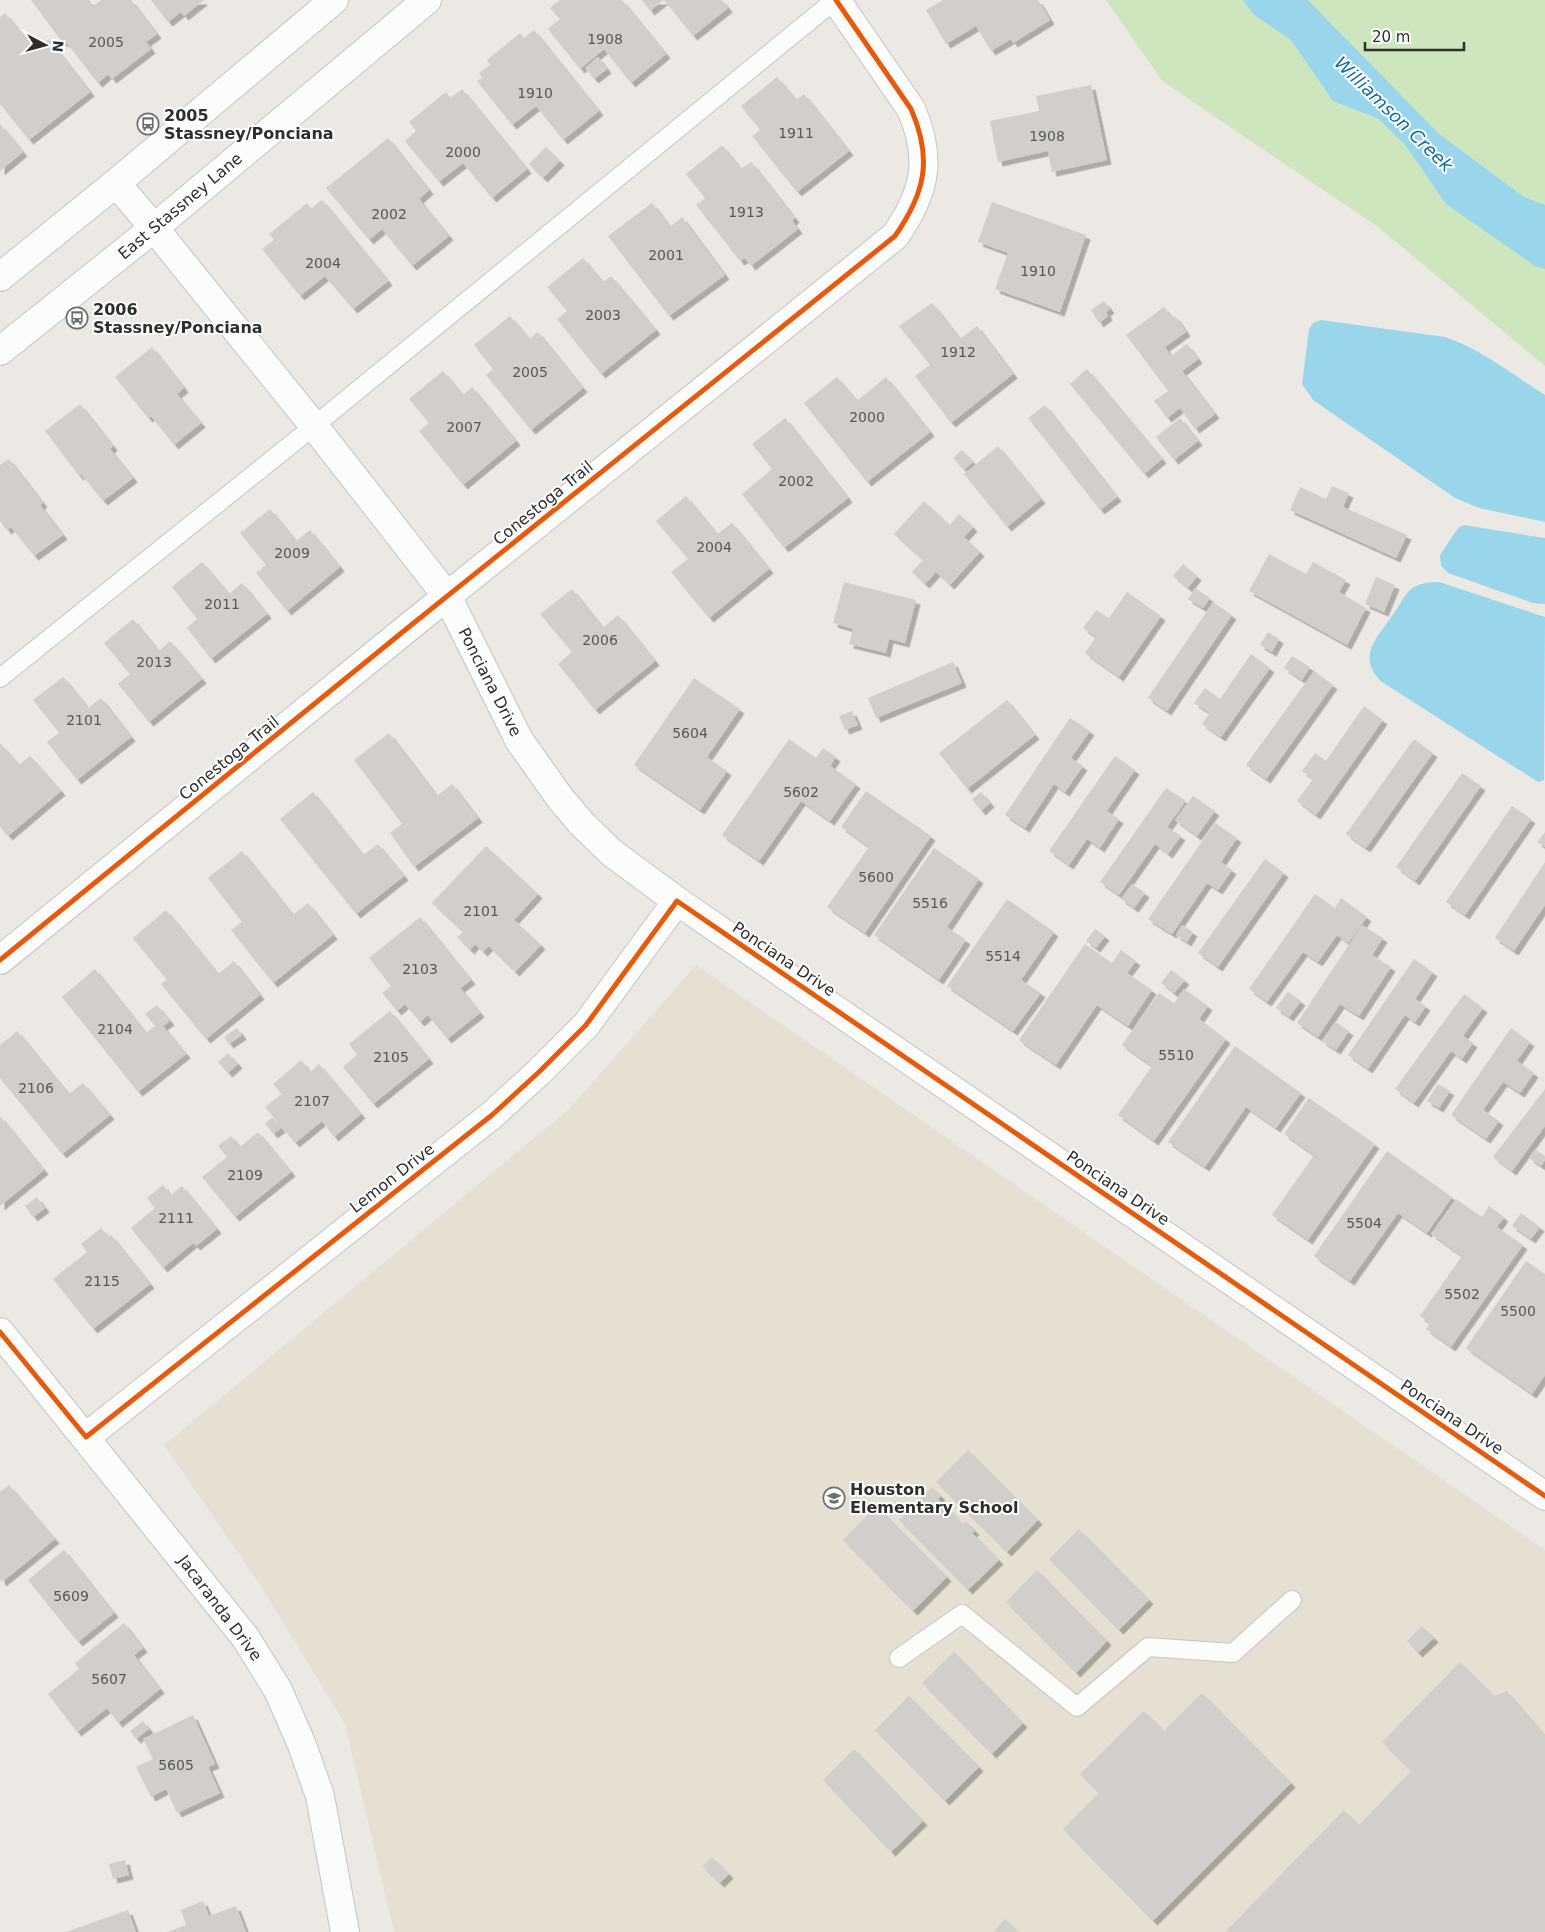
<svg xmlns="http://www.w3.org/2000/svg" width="1545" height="1932" font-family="'DejaVu Sans',sans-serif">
	<defs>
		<filter id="shadow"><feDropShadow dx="4.5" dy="4.5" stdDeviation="0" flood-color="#0004"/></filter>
	</defs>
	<rect width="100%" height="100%" fill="#ece8e4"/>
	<polygon fill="#e6e0d3" points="696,965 1545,1550 1545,1932 394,1932 345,1724 262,1588 164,1445 569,1109"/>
	<polygon fill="#cee6be" points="1106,0 1545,0 1545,366 1378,227 1162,81"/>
	<g fill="#99d6ec">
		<polygon points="1243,0 1308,0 1438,133 1524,197 1545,205 1545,269 1535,266 1446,204 1406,146 1379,119 1333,101 1291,40 1253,14"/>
		<path d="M1321 320 1445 337C1481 349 1513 375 1545 395V522L1479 508 1455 498 1313 400 1302 384 1309 329 1313 323Z"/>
		<polygon points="1464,525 1545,538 1545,604 1533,603 1448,573 1441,566 1440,555 1458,528"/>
		<path d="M1439 582 1545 617 1544 780 1538 782 1382 682C1356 657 1376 639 1392 616 1398 608 1403 597 1410 590 1418 583 1429 582 1439 582Z"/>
	</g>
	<g fill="#d1cecb" filter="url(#shadow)">
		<polygon points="31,0 89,0 93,6 101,0 131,0 157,34 146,42 151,49 112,79 108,74 98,83 65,41 63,43"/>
		<polygon points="151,0 204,0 184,16 181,12 168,22"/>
		<polygon points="560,0 622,0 666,54 631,83 604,49 580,69 548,29 560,19 550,8"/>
		<polygon points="642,0 664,0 650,11"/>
		<polygon points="664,0 722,0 728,8 693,36"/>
		<polygon points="943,0 1038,0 1050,20 1013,43 1011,39 991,51 976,26 946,44 926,10"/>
		<polygon points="5,13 35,51 49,39 90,92 29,140 0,104 0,17"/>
		<polygon points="534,30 599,111 563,140 536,106 512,125 477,81 482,78 479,73 490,65 487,60 520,33 524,38"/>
		<polygon points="598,57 607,69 594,79 585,68"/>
		<polygon points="777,77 796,100 804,94 849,151 797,192 752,136 760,130 741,106"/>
		<polygon points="1091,85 1107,160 1052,172 1048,151 998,162 990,121 1039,111 1036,96"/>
		<polygon points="462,89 527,169 492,198 463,163 439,182 405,141 416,131 409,122 446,92 450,98"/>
		<polygon points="0,124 23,152 0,171"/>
		<polygon points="388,138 429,190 419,199 449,236 412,266 382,229 369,240 326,188"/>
		<polygon points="722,145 741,169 751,162 795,218 792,221 798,229 751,266 745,258 740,261 696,205 705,198 686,174"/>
		<polygon points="546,147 560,161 543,178 529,164"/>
		<polygon points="322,200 388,281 353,309 325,276 300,296 262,249 274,240 269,234 307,203 311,209"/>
		<polygon points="992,202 1086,235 1060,312 995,289 1008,253 978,242"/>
		<polygon points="652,203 670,227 682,217 725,275 669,316 608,236"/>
		<polygon points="583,258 603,282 611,276 656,330 601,374 557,319 567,311 547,287"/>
		<polygon points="1104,301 1110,309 1106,312 1108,316 1099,323 1091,310"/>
		<polygon points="932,303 960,339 977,326 1013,374 951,423 915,376 930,365 899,326"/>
		<polygon points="1164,307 1172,318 1175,316 1186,332 1165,347 1171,356 1187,344 1198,359 1182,371 1215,414 1195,429 1180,408 1167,418 1154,401 1168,391 1126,335"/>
		<polygon points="510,316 529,339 538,332 583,388 531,430 486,375 493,369 474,345"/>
		<polygon points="152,347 184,388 177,394 201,423 174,445 151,416 148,418 115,377"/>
		<polygon points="1087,369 1162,459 1144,474 1070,384"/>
		<polygon points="443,371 463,395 472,387 516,441 463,485 419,431 429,423 409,399"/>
		<polygon points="837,377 857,401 886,377 930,432 867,482 804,403"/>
		<polygon points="80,404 113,446 110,449 133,478 103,501 81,474 79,476 45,431"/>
		<polygon points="1045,405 1117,497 1100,510 1028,418"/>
		<polygon points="785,418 848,498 784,548 742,494 772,469 752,444"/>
		<polygon points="1180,418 1198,441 1174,460 1156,437"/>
		<polygon points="998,446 1041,499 1007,527 964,474"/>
		<polygon points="962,450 973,462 964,470 953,458"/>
		<polygon points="9,459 43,503 40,505 63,535 34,556 11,527 7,530 0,521 0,465"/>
		<polygon points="1332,486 1349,493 1343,507 1407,535 1396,558 1290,510 1300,487 1326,499"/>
		<polygon points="686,496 717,534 732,523 769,569 709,618 671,572 688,559 656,521"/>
		<polygon points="924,501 950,525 959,514 973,527 964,537 980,552 950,585 936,572 925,584 912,572 923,560 894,534"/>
		<polygon points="270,509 296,541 310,530 340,567 287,611 256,573 266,565 240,533"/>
		<polygon points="1269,554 1306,574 1313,562 1346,580 1339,592 1366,608 1347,645 1249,591"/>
		<polygon points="202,562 229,594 242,583 267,614 211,659 187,628 197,619 172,587"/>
		<polygon points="1183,564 1197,576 1188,588 1173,576"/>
		<polygon points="1376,577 1395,585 1384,612 1365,604"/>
		<polygon points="844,582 916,600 905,643 889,639 886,653 849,644 853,629 833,623"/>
		<polygon points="1195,588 1210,598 1203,608 1188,599"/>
		<polygon points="572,589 603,628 618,615 655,661 595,710 558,664 572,652 540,614"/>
		<polygon points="1127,592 1161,616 1119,677 1085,653 1096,637 1083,628 1096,610 1109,618"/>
		<polygon points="1213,602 1232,615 1167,711 1148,698"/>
		<polygon points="133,619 159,651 170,641 202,679 149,722 118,684 130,674 104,643"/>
		<polygon points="1268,632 1279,639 1272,652 1260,645"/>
		<polygon points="1251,654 1270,668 1221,737 1202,724 1210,713 1194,703 1205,688 1220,699"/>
		<polygon points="1292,656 1310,667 1302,680 1284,668"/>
		<polygon points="953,662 962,683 876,718 868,698"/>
		<polygon points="1314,671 1333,685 1266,779 1246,765"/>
		<polygon points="63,677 88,708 101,698 131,737 77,780 47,742 59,733 33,700"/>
		<polygon points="694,678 740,709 707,757 727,771 700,810 634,765"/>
		<polygon points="1007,700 1035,735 967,789 939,753"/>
		<polygon points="1364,706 1383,720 1316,815 1297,801 1313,779 1302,771 1315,753 1326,761"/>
		<polygon points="852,711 858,725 845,730 839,716"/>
		<polygon points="1070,718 1090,731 1071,758 1083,766 1065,792 1054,784 1025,828 1005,815"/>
		<polygon points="389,733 437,796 452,784 478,818 414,867 390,833 402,824 354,760"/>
		<polygon points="789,739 816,758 823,748 836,757 830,766 856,784 830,821 801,801 759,861 722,835"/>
		<polygon points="1414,739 1433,753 1366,848 1346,834"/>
		<polygon points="0,743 19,765 30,756 61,791 8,836 0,827"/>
		<polygon points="1115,756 1135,770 1107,811 1119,819 1100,848 1087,839 1069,865 1049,851"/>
		<polygon points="1462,773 1481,786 1415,881 1396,867"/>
		<polygon points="1166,788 1186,801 1167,827 1181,836 1168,854 1155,844 1119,895 1100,882"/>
		<polygon points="866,791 931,836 865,933 827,907 869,847 841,827"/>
		<polygon points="313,792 363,855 378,844 404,876 356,914 280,819"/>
		<polygon points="981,792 990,803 981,811 972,799"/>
		<polygon points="1193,796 1215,811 1197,836 1175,820"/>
		<polygon points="1512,806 1531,819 1465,915 1446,902"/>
		<polygon points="1215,823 1237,838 1221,862 1232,870 1218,890 1207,883 1172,934 1148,919"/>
		<polygon points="1545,832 1545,847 1537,842"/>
		<polygon points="486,846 538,894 514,920 541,945 515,972 489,946 483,952 475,944 470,950 457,937 463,932 432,903"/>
		<polygon points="934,848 979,879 947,927 966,940 939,980 874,935"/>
		<polygon points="242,851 293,915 308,903 333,935 273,983 231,930 242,922 208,878"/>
		<polygon points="1265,859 1284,873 1218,967 1198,953"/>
		<polygon points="1545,862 1545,905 1514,951 1495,938"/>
		<polygon points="1132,884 1145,893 1134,908 1121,899"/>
		<polygon points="1315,894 1335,908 1341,898 1367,917 1348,943 1337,935 1318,962 1303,952 1267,1002 1249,989"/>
		<polygon points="1007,899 1054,932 1021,980 1041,993 1013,1031 947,986"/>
		<polygon points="166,910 218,974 234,961 260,995 206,1039 161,984 167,980 133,938"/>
		<polygon points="420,917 471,980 460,988 480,1013 447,1039 428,1015 420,1022 405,1004 397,1011 382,993 391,986 369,958"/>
		<polygon points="1182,925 1193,932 1187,942 1176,935"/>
		<polygon points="1362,925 1383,938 1372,955 1391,967 1359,1016 1340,1004 1318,1037 1297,1023"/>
		<polygon points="1095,929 1105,936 1096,948 1086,941"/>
		<polygon points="1085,944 1112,963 1121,950 1136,961 1127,973 1152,990 1128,1026 1097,1005 1056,1065 1019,1040"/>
		<polygon points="1414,959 1433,972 1415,999 1426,1006 1415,1022 1405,1015 1368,1069 1348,1055"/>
		<polygon points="95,969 146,1033 155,1026 145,1014 157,1005 170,1021 163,1026 186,1054 138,1092 62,997"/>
		<polygon points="1171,970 1185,980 1174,993 1161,983"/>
		<polygon points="1184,989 1208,1006 1199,1019 1226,1039 1154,1141 1118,1115 1152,1066 1122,1045 1159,993 1174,1003"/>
		<polygon points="1288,992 1301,1001 1289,1017 1276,1008"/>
		<polygon points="1464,994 1483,1008 1463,1036 1473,1043 1462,1059 1451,1051 1414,1103 1395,1089"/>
		<polygon points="390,1011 429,1059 373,1104 343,1067 357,1055 349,1044"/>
		<polygon points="1335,1022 1349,1031 1336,1050 1322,1041"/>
		<polygon points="237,1028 242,1035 229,1044 224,1037"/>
		<polygon points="1511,1028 1530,1042 1517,1061 1534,1073 1520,1093 1503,1082 1483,1110 1499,1121 1486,1139 1451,1115"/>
		<polygon points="17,1031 69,1094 83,1083 110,1115 62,1154 0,1078 0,1045"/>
		<polygon points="1235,1046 1301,1093 1276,1128 1246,1107 1205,1167 1168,1142"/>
		<polygon points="228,1053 238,1064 228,1073 218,1062"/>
		<polygon points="301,1060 310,1072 319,1064 361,1114 334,1137 322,1121 295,1143 265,1107 282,1094 273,1084"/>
		<polygon points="1438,1084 1450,1091 1439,1108 1427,1101"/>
		<polygon points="1545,1089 1545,1126 1512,1171 1493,1157"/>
		<polygon points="1309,1098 1375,1144 1308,1240 1272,1215 1314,1155 1284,1134"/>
		<polygon points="0,1116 44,1170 0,1206"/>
		<polygon points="273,1117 281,1128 273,1134 265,1123"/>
		<polygon points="258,1132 291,1172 235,1217 202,1177 227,1157 218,1146 231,1136 240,1147"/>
		<polygon points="1535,1149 1545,1156 1545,1160 1541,1166 1529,1158"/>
		<polygon points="1387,1151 1452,1197 1427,1233 1398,1213 1350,1281 1314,1256"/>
		<polygon points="163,1185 171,1195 182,1186 217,1229 196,1246 193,1243 163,1268 131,1228 155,1208 147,1198"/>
		<polygon points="37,1197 45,1208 33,1217 25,1206"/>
		<polygon points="1456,1199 1482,1217 1489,1206 1504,1217 1497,1227 1523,1245 1451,1347 1426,1329 1430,1323 1420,1316 1462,1256 1431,1234"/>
		<polygon points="1521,1213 1540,1227 1531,1239 1512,1226"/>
		<polygon points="101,1228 108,1237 111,1235 150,1284 93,1329 53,1279 87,1252 81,1244"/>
		<polygon points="1526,1261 1545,1274 1545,1375 1532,1394 1466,1348"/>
		<polygon points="968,1450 1038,1520 1007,1552 936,1482"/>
		<polygon points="9,1485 55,1539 2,1582 0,1579 0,1492"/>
		<polygon points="932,1487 941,1496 938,1499 963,1524 966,1521 975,1531 972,1533 999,1560 968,1590 899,1520"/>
		<polygon points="877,1506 947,1577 913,1611 843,1540"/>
		<polygon points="1079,1529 1149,1600 1119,1630 1049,1559"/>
		<polygon points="64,1550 114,1613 78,1642 28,1580"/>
		<polygon points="1037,1570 1107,1641 1076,1673 1006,1602"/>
		<polygon points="124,1623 143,1648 134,1655 160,1689 118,1723 107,1708 77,1732 48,1694 79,1669 75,1663"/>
		<polygon points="1422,1626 1434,1638 1418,1653 1407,1641"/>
		<polygon points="954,1652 1023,1723 992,1754 922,1683"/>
		<polygon points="1460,1662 1494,1696 1506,1691 1545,1736 1545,1932 1225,1932 1344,1810 1359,1825 1411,1771 1382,1742"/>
		<polygon points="1202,1693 1291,1783 1153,1921 1063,1829 1099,1793 1080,1774 1144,1711 1164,1731"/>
		<polygon points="909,1696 979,1767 945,1801 875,1730"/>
		<polygon points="193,1715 215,1764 208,1767 220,1793 177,1813 166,1789 151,1797 136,1767 153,1759 143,1739"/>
		<polygon points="143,1721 149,1729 136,1739 130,1731"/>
		<polygon points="854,1749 923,1821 891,1852 823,1780"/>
		<polygon points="712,1857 729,1874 720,1883 702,1866"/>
		<polygon points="125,1860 129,1875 113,1879 109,1864"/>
		<polygon points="203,1901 209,1916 236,1906 246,1932 167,1932 186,1925 181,1910"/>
		<polygon points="128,1910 136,1932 66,1932"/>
		<polygon points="1005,1919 1018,1932 993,1932"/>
	</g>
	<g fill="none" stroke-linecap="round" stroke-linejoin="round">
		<g stroke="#c5c4c5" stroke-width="20">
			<g id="lane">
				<polyline points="0,678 314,426 835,0"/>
				<polyline points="899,1658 962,1614 1077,1707 1148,1647 1233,1653 1292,1600"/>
			</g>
		</g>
		<g stroke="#c5c4c5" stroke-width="30">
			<g id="street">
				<path d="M0 960 410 626 895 236C925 193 933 159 911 109L836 0"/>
				<polyline points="0,1332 245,1637 278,1690 302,1745 320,1796 345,1932"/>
				<polyline points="86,1437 492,1115 539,1072 586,1025 677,901"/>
			</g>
		</g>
		<g stroke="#c5c4c5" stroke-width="30">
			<g id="secondary">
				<polyline points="116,183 154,228 314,426 447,596 519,740 560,798 581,823 612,853 677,901 1545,1496"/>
				<polyline points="0,277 116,183 334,0"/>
				<polyline points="0,351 154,228 427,0"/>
			</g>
		</g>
		<use href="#lane" stroke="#fcfcfb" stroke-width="18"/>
		<use href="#street" stroke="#fcfcfb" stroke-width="28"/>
		<use href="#secondary" stroke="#fcfcfb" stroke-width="28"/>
		<g stroke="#fff" stroke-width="8">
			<g id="cycleway">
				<path d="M0 960 410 626 895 236C925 193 933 159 911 109L836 0"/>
				<polyline points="0,1332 86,1437 492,1115 539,1072 586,1025 677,901 1545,1496"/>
			</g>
		</g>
		<use href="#cycleway" stroke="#e8590c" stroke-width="5"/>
	</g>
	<defs>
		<g id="bus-ring" transform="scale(1.125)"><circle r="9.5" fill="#fff" stroke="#706f6e" stroke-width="1.5"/><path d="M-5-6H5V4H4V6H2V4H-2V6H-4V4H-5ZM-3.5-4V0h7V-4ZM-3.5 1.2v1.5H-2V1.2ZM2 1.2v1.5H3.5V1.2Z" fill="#706f6e"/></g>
		<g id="school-ring" transform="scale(1.125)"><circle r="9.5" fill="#fff" stroke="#706f6e" stroke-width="1.5"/><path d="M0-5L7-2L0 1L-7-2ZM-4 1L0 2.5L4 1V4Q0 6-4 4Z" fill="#706f6e"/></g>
	</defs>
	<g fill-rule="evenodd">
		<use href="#bus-ring" x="148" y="124"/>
		<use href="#bus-ring" x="77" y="318"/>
		<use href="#school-ring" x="834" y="1498"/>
	</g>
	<g text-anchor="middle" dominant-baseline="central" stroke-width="4" stroke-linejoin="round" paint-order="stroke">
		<g font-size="14" fill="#585857">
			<text x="605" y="39">1908</text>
			<text x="106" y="42">2005</text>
			<text x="535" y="93">1910</text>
			<text x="796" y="133">1911</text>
			<text x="1047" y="136">1908</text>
			<text x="463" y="152">2000</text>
			<text x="746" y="212">1913</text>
			<text x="389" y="214">2002</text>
			<text x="666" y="255">2001</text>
			<text x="323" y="263">2004</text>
			<text x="1038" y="271">1910</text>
			<text x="603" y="315">2003</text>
			<text x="958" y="352">1912</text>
			<text x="530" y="372">2005</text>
			<text x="867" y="417">2000</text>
			<text x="464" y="427">2007</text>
			<text x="796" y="481">2002</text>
			<text x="714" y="547">2004</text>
			<text x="292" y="553">2009</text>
			<text x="222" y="604">2011</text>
			<text x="600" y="640">2006</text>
			<text x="154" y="662">2013</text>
			<text x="84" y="720">2101</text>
			<text x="690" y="733">5604</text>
			<text x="801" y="792">5602</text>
			<text x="876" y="877">5600</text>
			<text x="930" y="903">5516</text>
			<text x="481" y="911">2101</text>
			<text x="1003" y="956">5514</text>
			<text x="420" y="969">2103</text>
			<text x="115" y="1029">2104</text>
			<text x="1176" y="1055">5510</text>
			<text x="391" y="1057">2105</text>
			<text x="36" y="1088">2106</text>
			<text x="312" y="1101">2107</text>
			<text x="245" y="1175">2109</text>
			<text x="176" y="1218">2111</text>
			<text x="1364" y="1223">5504</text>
			<text x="102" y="1281">2115</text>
			<text x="1462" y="1294">5502</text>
			<text x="1518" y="1311">5500</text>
			<text x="71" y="1596">5609</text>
			<text x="109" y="1679">5607</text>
			<text x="176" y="1765">5605</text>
		</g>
		<g font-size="16" font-weight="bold" fill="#2e2e2e" stroke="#fff" text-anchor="start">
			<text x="164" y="115">2005<tspan x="164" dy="18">Stassney/Ponciana</tspan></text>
			<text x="93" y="309">2006<tspan x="93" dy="18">Stassney/Ponciana</tspan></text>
			<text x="850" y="1489">Houston<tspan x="850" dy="18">Elementary School</tspan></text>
		</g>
		<g font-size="16" fill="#2e2e2e" stroke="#fff">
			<text transform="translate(180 206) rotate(-40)">East Stassney Lane</text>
			<text transform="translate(543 503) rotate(-39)">Conestoga Trail</text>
			<text transform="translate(490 682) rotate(63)">Ponciana Drive</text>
			<text transform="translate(229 758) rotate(-39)">Conestoga Trail</text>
			<text transform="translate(784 959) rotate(34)">Ponciana Drive</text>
			<text transform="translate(392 1178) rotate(-38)">Lemon Drive</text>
			<text transform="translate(1118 1188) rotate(34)">Ponciana Drive</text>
			<text transform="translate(1452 1417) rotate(34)">Ponciana Drive</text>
			<text transform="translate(220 1608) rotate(53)">Jacaranda Drive</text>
		</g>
		<g font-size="18" font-style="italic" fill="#0d6fa3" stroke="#fff">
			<text transform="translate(1394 114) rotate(44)">Williamson Creek</text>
		</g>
	</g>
	<g transform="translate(45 45) rotate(96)" stroke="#ffffff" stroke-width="4" paint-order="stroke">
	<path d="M0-4L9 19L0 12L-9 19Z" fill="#2e2e2e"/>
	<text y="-8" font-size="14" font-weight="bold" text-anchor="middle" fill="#2e2e2e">N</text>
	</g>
	<path d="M1365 42v8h99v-8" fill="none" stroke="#2e2e2e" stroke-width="2.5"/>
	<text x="1372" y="42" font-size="15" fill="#2e2e2e" stroke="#ffffff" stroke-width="4" paint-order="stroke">20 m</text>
</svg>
